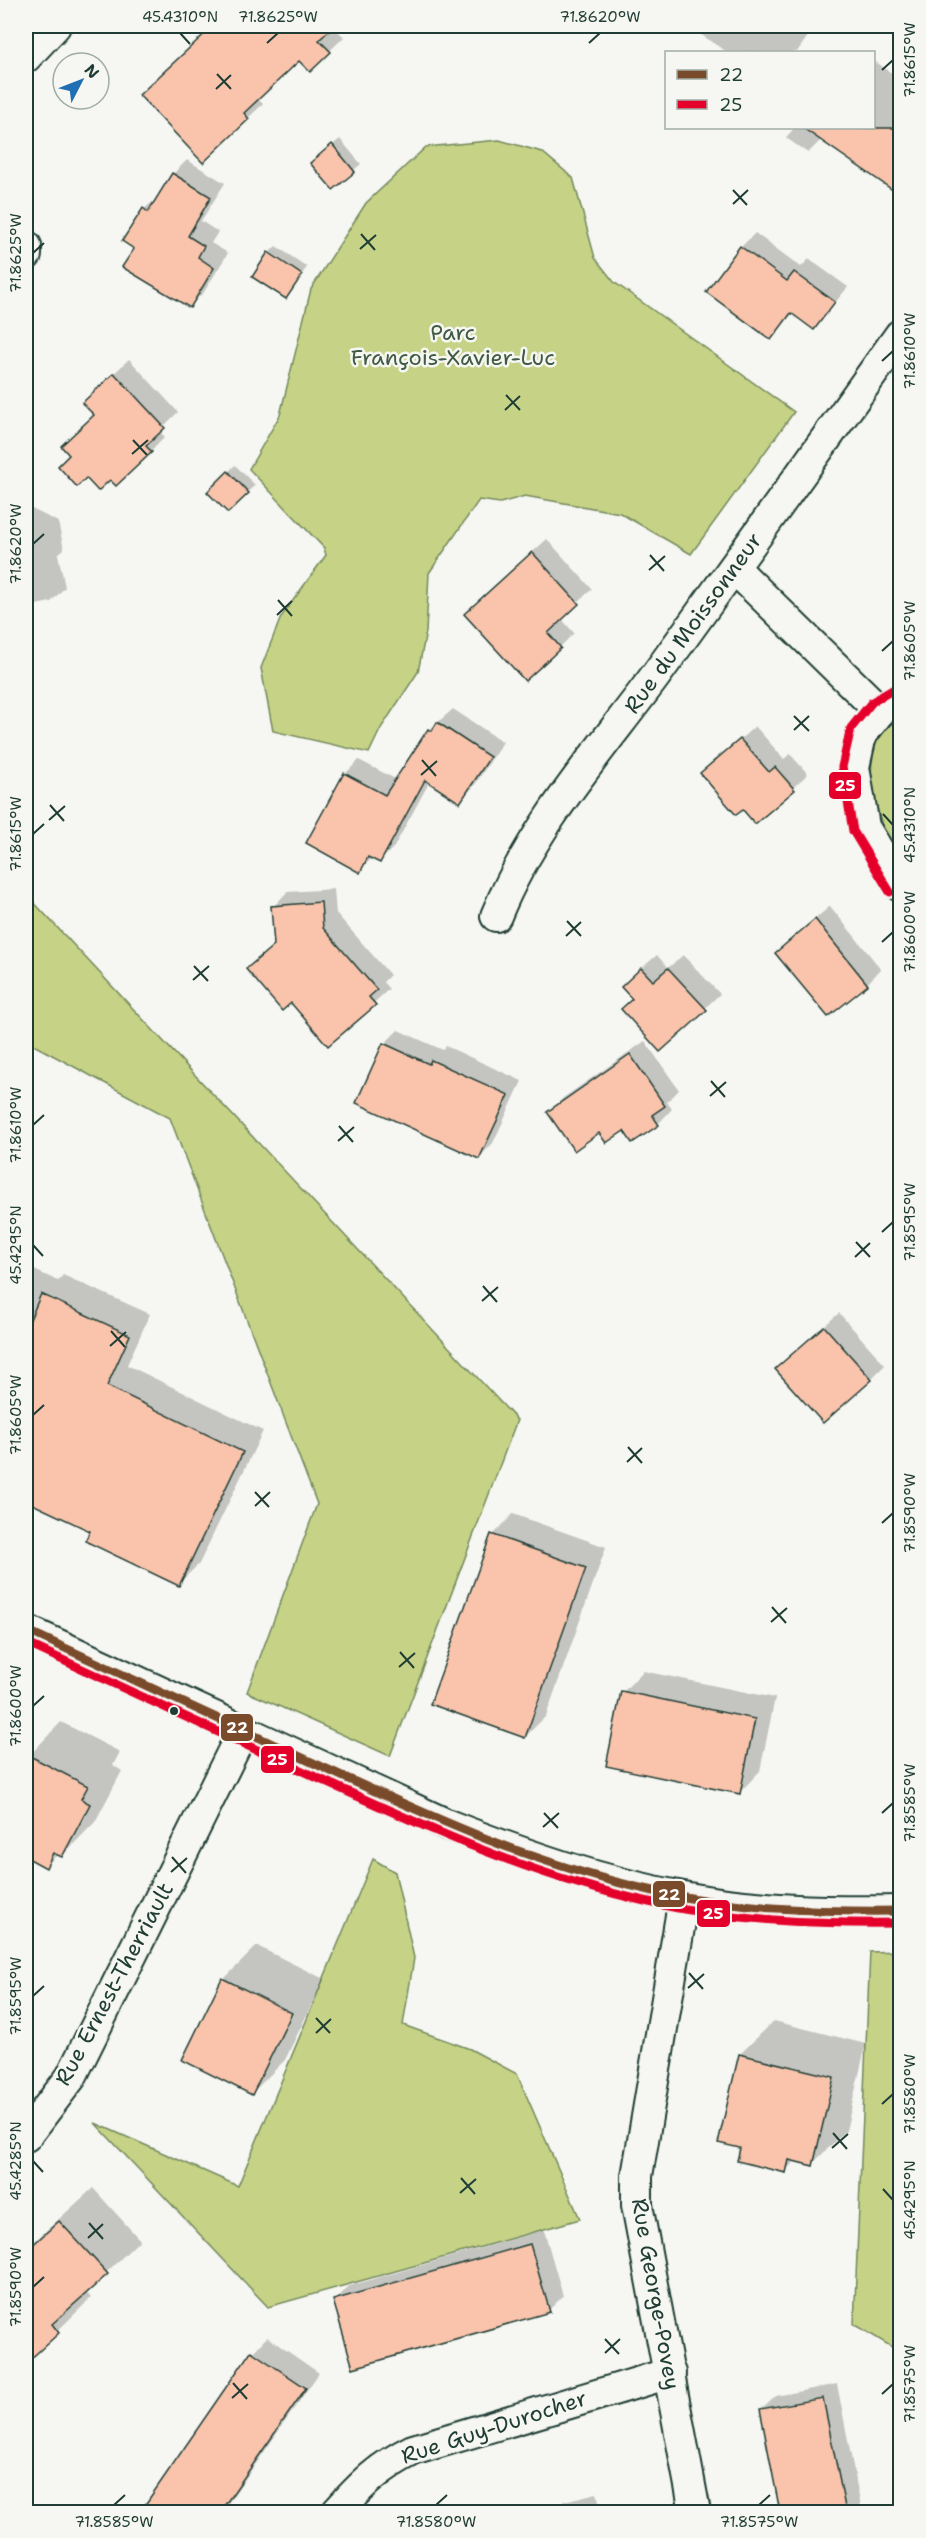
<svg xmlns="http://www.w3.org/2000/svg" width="926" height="2538" font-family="'Shantell Sans',sans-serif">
	<rect width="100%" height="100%" fill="#f6f6f2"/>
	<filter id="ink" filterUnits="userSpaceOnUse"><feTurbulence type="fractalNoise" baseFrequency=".0167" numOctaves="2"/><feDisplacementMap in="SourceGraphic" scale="12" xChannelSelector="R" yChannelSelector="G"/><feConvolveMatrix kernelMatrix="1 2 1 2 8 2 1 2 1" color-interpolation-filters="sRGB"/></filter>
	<g filter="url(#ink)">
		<g fill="#c6d386" stroke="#72885d" stroke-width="1.5">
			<polygon points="499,140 542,152 573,178 595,258 614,282 794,412 691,554 620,513 525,496 500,503 479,500 429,573 426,632 418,672 381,728 369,753 273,731 261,668 281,617 326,555 324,548 249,469 280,415 311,289 366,203 426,147"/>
			<path d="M900 719V863C879 827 848 744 900 719Z"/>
			<polygon points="26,894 517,1420 390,1756 247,1692 317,1504 170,1118 26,1041"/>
			<polygon points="373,1859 395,1872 414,1958 403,2025 470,2049 517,2074 580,2219 268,2307 95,2123 238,2186"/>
			<polygon points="900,1951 900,2352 854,2324 870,1952"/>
		</g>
		<g fill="#0003">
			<polygon points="214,26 333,26 344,37 310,70 299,59 257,98 263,104 248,118 155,81"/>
			<polygon points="651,26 663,26 658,31"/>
			<polygon points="688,26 815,26 797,52 727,52"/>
			<polygon points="876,62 900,79 900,193 822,139 808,153 786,138 794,128 874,128 874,65"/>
			<polygon points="340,139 361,164 333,188 319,156"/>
			<polygon points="187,160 225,183 201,221 218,232 211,243 228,253 204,292 190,306 136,248 144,209 160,196 173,174"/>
			<polygon points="755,233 801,267 809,259 848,287 814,328 794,312 771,338 741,247"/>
			<polygon points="276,246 307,267 286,297 269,253"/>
			<polygon points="129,359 178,412 159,431 165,437 151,451 110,478 71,455 95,414 98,389"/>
			<polygon points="235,465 255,485 228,511 209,492"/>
			<polygon points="26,506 58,522 64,549 58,554 65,587 51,602 26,607"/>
			<polygon points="547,539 592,589 561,618 574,633 560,647 480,600"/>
			<polygon points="453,709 503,742 474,786 459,801 430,781 394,847 380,861 373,857 359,871 345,774 359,760 397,780 429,730"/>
			<polygon points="755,726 784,759 790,754 808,774 755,822 743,808 703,773"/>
			<polygon points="334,889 336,913 390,975 383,982 389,989 328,1044 291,1001 248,969 275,944 273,907 287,892"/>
			<polygon points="830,906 881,969 867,984 777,953"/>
			<polygon points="657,955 668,968 683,955 720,994 660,1050 633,998 637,972"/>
			<polygon points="398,1030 443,1050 446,1046 522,1081 493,1143 479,1158 384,1044"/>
			<polygon points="645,1041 679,1090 667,1102 672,1109 658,1124 624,1129 549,1112 563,1098"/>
			<polygon points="26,1266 58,1281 63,1275 150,1314 127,1365 263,1431 199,1564 178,1584 92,1531 26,1500"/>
			<polygon points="839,1313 885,1365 871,1379 791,1355"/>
			<polygon points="513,1514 606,1547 546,1716 525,1737 493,1535"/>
			<polygon points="643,1671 775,1698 760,1771 740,1792 623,1692"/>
			<polygon points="61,1722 120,1752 113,1765 122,1771 95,1822 62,1856 58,1854 46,1866 26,1855 26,1759"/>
			<polygon points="257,1946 324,1979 285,2060 252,2093 224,1979"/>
			<polygon points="774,2021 866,2044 846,2131 812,2164 796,2160 785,2171 742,2147 720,2142 740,2054"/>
			<polygon points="93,2188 140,2240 86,2292 91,2298 38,2350 26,2337 26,2249"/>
			<polygon points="544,2230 563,2296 549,2310 335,2300 349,2286"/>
			<polygon points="267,2337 319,2373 222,2512 141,2512 253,2352"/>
			<polygon points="837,2384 862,2512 781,2512 761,2410 776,2396"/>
			<polygon points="597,2493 602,2512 549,2512 564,2501"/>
		</g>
		<g fill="#fac4ac" stroke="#1f3d34" stroke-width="1.5">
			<polygon points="213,26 334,26 319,40 331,52 310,72 299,61 244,113 249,119 203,163 139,95"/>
			<polygon points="803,128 900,128 900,195"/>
			<polygon points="332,144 355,172 333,190 310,163"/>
			<polygon points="172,173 211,197 188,236 204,246 198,257 214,268 190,308 122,267 134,249 122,241 143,208 148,212"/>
			<polygon points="740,246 787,281 794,272 835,302 814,330 791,313 771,340 706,292"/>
			<polygon points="268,252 302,275 286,299 252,277"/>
			<polygon points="114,373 165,428 146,446 152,452 116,486 110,480 98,491 86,478 77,487 58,466 69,455 61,446 94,415 82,403"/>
			<polygon points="228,471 249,493 228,513 207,492"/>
			<polygon points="532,552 579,604 548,633 561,648 525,681 464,614"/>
			<polygon points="437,722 490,757 460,803 425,780 380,863 368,857 360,873 306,843 344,773 385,795 428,729 432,731"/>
			<polygon points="740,739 769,772 775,767 795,790 755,824 743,810 736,815 700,773"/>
			<polygon points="321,902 323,928 377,990 369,997 376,1005 328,1046 291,1003 282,1011 246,969 274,945 271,906"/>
			<polygon points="815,919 868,985 828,1017 775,953"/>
			<polygon points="641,968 653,981 668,968 707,1010 660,1052 621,1009 632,999 621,987"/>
			<polygon points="383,1043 429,1064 431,1060 509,1095 479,1159 356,1103"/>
			<polygon points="630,1054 665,1106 652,1115 659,1125 632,1143 624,1131 606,1143 599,1133 574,1151 547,1112"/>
			<polygon points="41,1294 130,1335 107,1386 243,1452 179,1586 85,1541 90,1531 26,1501 26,1329"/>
			<polygon points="824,1326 872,1380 823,1423 775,1369"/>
			<polygon points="491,1534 586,1568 525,1738 430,1704"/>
			<polygon points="621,1691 755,1719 740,1794 606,1766"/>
			<polygon points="26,1754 88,1786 81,1799 90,1804 62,1857 53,1853 46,1868 26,1857"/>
			<polygon points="222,1978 292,2013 252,2095 182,2060"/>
			<polygon points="739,2054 834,2077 813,2166 789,2160 786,2173 737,2161 740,2148 718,2143"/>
			<polygon points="59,2221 108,2274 52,2324 59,2333 26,2363 26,2251"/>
			<polygon points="530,2244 550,2312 353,2368 333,2300"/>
			<polygon points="251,2351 306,2388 220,2512 140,2512"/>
			<polygon points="823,2398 846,2512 780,2512 760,2409"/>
		</g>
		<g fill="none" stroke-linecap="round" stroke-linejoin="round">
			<g stroke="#1f3d34" stroke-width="34">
				<g id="street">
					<polyline points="26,57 55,26"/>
					<polyline points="26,246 26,255"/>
					<polyline points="734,568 880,711"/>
					<polyline points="900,699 880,711 861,735 854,767 864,827 900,886"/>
					<path d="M496 916C532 827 599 752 656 675 738 562 819 449 900 335"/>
					<path d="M26 1630 448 1825C525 1855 601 1882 683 1897 754 1911 828 1912 900 1911"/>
					<polyline points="684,1898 637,2176 637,2205 695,2512"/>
					<polyline points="26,2136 71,2077 243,1731"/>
					<path d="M337 2512C362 2484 379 2467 413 2450L670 2373"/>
				</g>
			</g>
			<use href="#street" stroke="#f6f6f2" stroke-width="30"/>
			<g stroke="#f6f6f2" stroke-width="14">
				<path id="bus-1" d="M26 1630C123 1675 221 1720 318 1765 427 1815 536 1866 654 1891 735 1909 817 1912 900 1911"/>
			</g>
			<g stroke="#f6f6f2" stroke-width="14">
				<g id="bus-2">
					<polyline points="890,892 853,831 842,767 851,728 872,702 894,689"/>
					<path d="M26 1643C120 1687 215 1730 309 1774 420 1825 530 1876 649 1902 732 1921 816 1924 900 1923"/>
				</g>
			</g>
			<use href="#bus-1" stroke="#7a4b2a" stroke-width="9"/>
			<use href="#bus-2" stroke="#e4002b" stroke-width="9"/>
		</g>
	</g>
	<path fill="none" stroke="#1f3d34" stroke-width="2" d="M180 33 190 44M267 43 278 33M589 43 600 33M882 70 893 60M217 74 231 89M216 89 231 75M733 190 747 205M733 204 748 190M361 234 375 250M360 249 376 235M33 253 44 243M882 361 893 351M506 395 520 410M505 410 520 396M133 440 147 455M132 454 148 440M33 544 44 534M650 555 664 571M649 570 665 556M278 600 292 616M277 615 292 601M882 651 893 641M794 716 809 731M794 730 809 716M422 760 436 776M421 775 437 761M50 805 64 821M883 814 893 825M49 820 65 806M33 834 44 824M567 921 581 936M566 936 581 922M882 942 893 932M194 966 208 981M193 980 209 966M711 1081 725 1097M710 1096 726 1082M33 1125 44 1115M339 1126 353 1142M338 1141 354 1127M882 1232 893 1222M856 1242 870 1257M33 1245 43 1256M855 1257 870 1243M483 1286 497 1302M482 1301 498 1287M111 1331 125 1347M110 1346 126 1332M33 1415 44 1405M628 1447 642 1463M627 1462 642 1448M255 1492 269 1507M255 1506 270 1492M882 1523 893 1513M772 1607 786 1623M771 1622 787 1608M400 1652 414 1668M399 1667 415 1653M33 1706 44 1696M544 1813 558 1828M882 1813 893 1803M543 1827 559 1813M172 1857 186 1873M171 1872 187 1858M689 1973 703 1989M688 1988 704 1974M33 1996 44 1986M316 2018 330 2033M316 2033 331 2019M882 2104 893 2094M833 2133 847 2149M832 2148 848 2134M33 2161 43 2172M461 2178 475 2194M883 2189 893 2200M460 2193 476 2179M89 2223 103 2239M88 2238 103 2224M33 2287 44 2277M605 2339 619 2354M605 2353 620 2339M233 2383 247 2399M882 2394 893 2384M232 2398 248 2384M114 2505 125 2495M436 2505 447 2495M759 2505 770 2495"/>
	<circle fill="#1f3d34" stroke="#f6f6f2" stroke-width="2" cx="174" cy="1711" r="5"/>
	<g text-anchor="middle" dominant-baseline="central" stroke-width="5" stroke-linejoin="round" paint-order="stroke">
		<g font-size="22" fill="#405b44" stroke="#f6f6f2">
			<text x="453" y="332">Parc<tspan x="453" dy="25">François-Xavier-Luc</tspan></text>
		</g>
		<g font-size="22" fill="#1f3d34" stroke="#f6f6f2">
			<text transform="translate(693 623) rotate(-54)">Rue du Moissonneur</text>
			<text transform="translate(114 1984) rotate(-62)">Rue Ernest-Therriault</text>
			<text transform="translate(656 2294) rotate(80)">Rue George-Povey</text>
			<text transform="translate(494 2427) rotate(-18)">Rue Guy-Durocher</text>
		</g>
	</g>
	<g stroke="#f6f6f2" stroke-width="2">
		<rect x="828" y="771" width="34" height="29" rx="6" fill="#e4002b"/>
		<rect x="220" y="1713" width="34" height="29" rx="6" fill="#7a4b2a"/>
		<rect x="260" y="1745" width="35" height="29" rx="6" fill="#e4002b"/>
		<rect x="652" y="1880" width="34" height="28" rx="6" fill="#7a4b2a"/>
		<rect x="696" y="1899" width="35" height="29" rx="6" fill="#e4002b"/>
	</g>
	<g font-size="16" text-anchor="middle" font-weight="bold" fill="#fff">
		<text x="845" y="791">25</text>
		<text x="237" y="1733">22</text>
		<text x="277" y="1765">25</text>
		<text x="669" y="1900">22</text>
		<text x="713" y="1919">25</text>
	</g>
	<rect width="926" height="2538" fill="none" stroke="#f6f6f2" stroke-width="66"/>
	<rect x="665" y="51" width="210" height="78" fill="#f6f6f2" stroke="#a0aca6" stroke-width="1.5"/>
	<rect x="677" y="70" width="30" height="9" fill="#7a4b2a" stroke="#a0aca6" stroke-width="1.5"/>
	<text x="719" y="81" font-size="18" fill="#1f3d34">22</text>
	<rect x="677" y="100" width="30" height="9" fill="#e4002b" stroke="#a0aca6" stroke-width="1.5"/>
	<text x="719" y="111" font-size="18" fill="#1f3d34">25</text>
	<g transform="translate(81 81) rotate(48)"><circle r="28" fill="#f6f6f2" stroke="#a0aca6" stroke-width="1.5"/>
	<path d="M0-4.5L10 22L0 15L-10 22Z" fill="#1f6fb2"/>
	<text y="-9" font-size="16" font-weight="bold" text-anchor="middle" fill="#1f3d34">N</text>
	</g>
	<rect x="33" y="33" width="860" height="2472" fill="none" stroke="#1f3d34" stroke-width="2"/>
	<g font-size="15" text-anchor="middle" fill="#1f3d34">
		<text x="180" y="22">45.4310°N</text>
		<text x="278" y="22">71.8625°W</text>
		<text x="600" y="22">71.8620°W</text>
		<text transform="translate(910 60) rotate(-90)" y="5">71.8615°W</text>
		<text transform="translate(16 253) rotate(-90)" y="5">71.8625°W</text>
		<text transform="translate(910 351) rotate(-90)" y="5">71.8610°W</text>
		<text transform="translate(16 544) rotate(-90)" y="5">71.8620°W</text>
		<text transform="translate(910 641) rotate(-90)" y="5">71.8605°W</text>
		<text transform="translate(910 825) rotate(-90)" y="5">45.4310°N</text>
		<text transform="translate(16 834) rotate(-90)" y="5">71.8615°W</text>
		<text transform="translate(910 932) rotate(-90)" y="5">71.8600°W</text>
		<text transform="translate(16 1125) rotate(-90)" y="5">71.8610°W</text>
		<text transform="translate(910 1222) rotate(-90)" y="5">71.8595°W</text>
		<text transform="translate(16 1245) rotate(-90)" y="5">45.4295°N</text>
		<text transform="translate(16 1415) rotate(-90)" y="5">71.8605°W</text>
		<text transform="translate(910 1513) rotate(-90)" y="5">71.8590°W</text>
		<text transform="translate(16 1706) rotate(-90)" y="5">71.8600°W</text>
		<text transform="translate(910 1803) rotate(-90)" y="5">71.8585°W</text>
		<text transform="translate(16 1996) rotate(-90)" y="5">71.8595°W</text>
		<text transform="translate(910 2094) rotate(-90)" y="5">71.8580°W</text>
		<text transform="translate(16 2161) rotate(-90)" y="5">45.4285°N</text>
		<text transform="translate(910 2200) rotate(-90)" y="5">45.4295°N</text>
		<text transform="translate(16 2287) rotate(-90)" y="5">71.8590°W</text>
		<text transform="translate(910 2384) rotate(-90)" y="5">71.8575°W</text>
		<text x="114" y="2527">71.8585°W</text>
		<text x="436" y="2527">71.8580°W</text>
		<text x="759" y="2527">71.8575°W</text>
	</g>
</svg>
